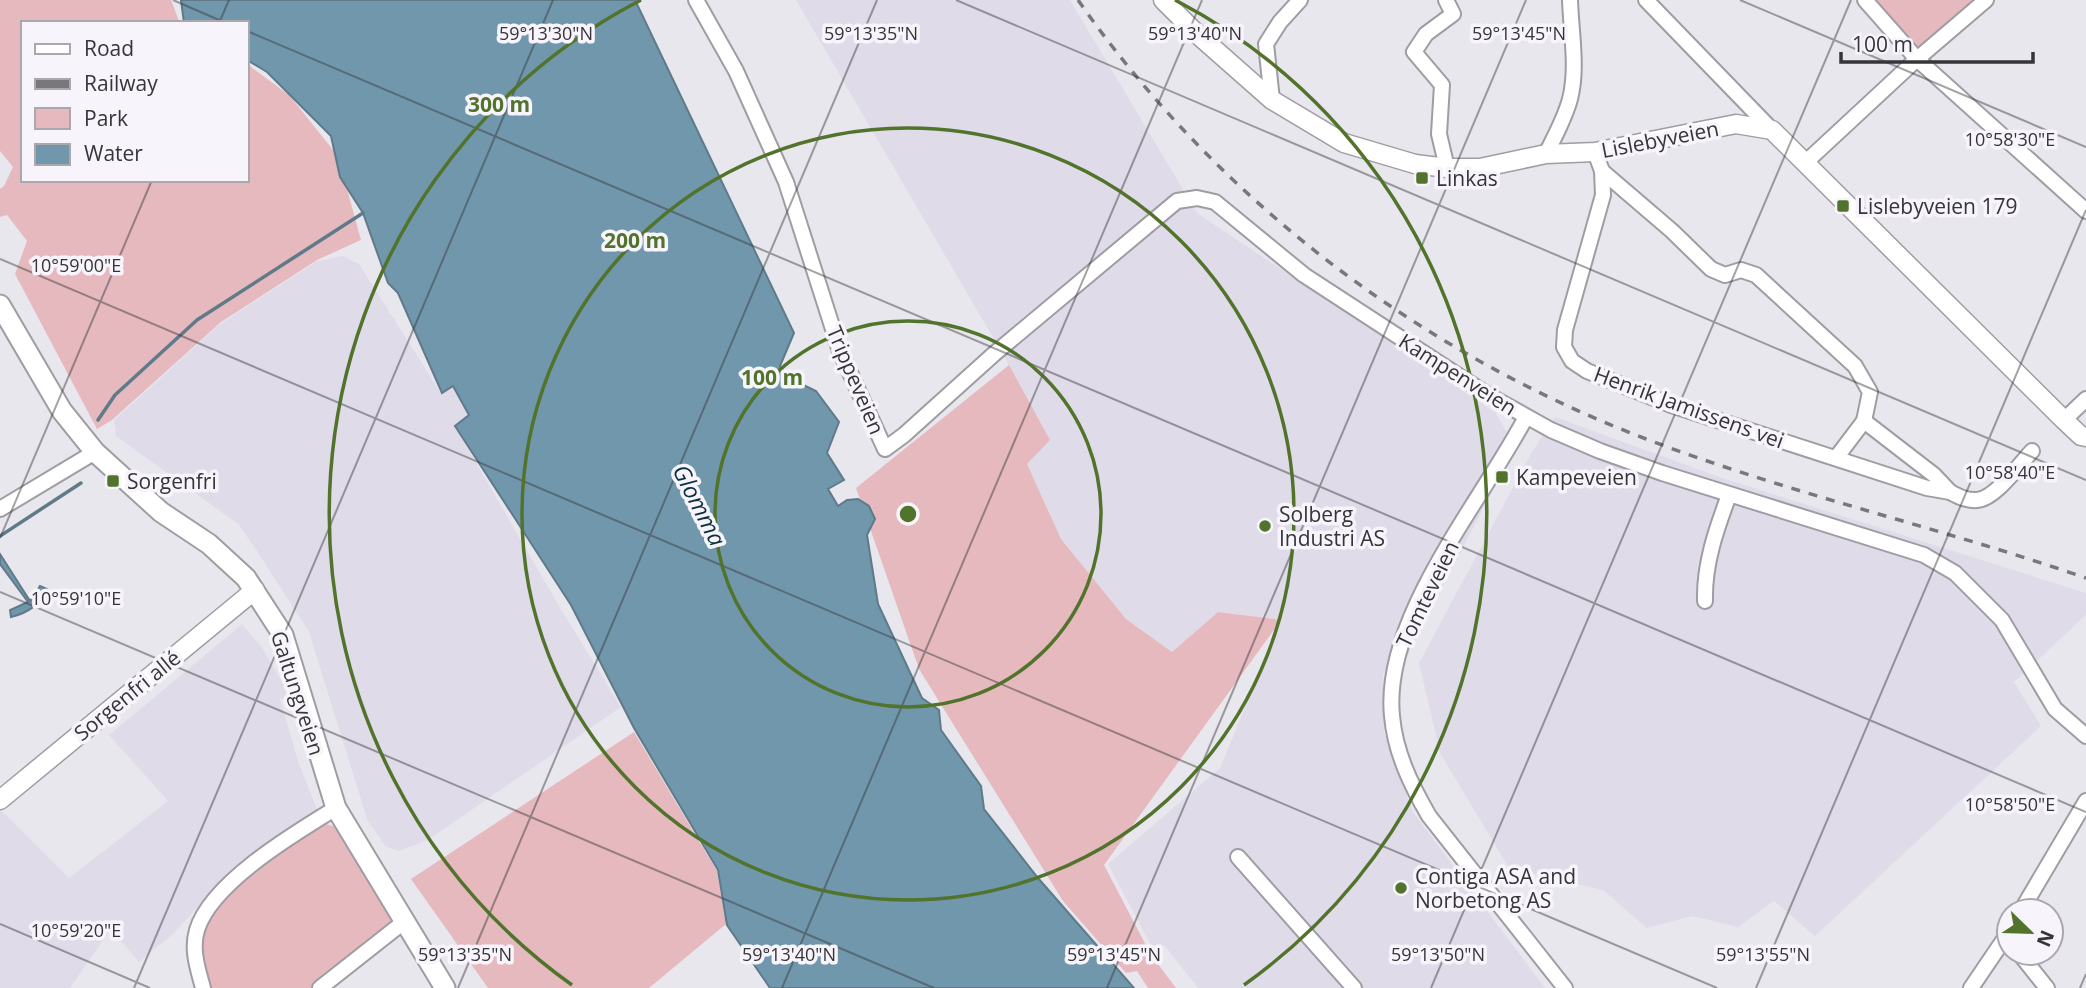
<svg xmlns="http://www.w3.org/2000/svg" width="2086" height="988" font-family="'Open Sans',sans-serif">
	<rect width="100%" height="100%" fill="#e9e7ee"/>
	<g fill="#e0dbe9">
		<polygon points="796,0 1070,0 1197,213 1495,412 1515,447 1408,654 1383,674 1384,733 1413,812 1545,988 1198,988 1164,945 1155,953 1108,864 1220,768 1281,620 1218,612 1172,652 1126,619 1061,539 1027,464 1050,440 1009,365"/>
		<polygon points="343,256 359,264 441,393 452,385 469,416 455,426 559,606 621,707 428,840 399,851 385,846 367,819 309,632 255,548 238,524 116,436 114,420 220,324 317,261"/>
		<polygon points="1555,417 1725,479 2086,593 2086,615 2014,682 2041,726 1815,936 1774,901 1738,927 1692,916 1647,928 1603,890 1509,868 1440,753 1419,663 1532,452"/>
		<polygon points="242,624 261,646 290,695 280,699 298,761 318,812 214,889 172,935 139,962 111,929 70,988 0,988 0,809 69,878 168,801 109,735"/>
	</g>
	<g fill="#e5b9be">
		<polygon points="0,0 171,0 179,21 23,23 23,180 247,180 247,64 289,95 338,156 361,240 317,260 221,322 112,420 97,429 15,274 27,241 7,215 0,217 0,189 4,186 13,167 0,151"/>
		<polygon points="1876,0 1973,0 1918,48"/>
		<polygon points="1009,365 1050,440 1027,464 1061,539 1126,619 1172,652 1218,612 1281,620 1104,865 1151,955 1176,988 1148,988 1137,971 1126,973 1063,901 919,669 856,488"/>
		<polygon points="634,732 717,871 726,924 649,988 488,988 411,879"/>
		<path d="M323 823 339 828 394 916 392 926 311 988H207C204 976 200 963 199 951 196 901 286 847 323 823Z"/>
	</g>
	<g fill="#7197ac" stroke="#5f7a89" stroke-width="2">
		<polygon points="181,0 635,0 794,333 780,366 787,377 816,391 839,422 827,453 844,480 828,489 838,506 847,500 858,499 869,506 875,519 867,535 878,604 922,698 939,710 941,730 981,786 984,809 1038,878 1134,988 770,988 727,925 718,870 634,728 571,605 455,426 469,415 453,386 442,393 398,293 388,283 363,213 340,177 331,136 267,72 247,60 247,23 184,23"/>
		<path d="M0 554 30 601 40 586 47 589C40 605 28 613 11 617L10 610 28 602 0 564Z"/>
	</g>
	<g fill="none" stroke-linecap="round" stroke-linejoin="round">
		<g stroke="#5f7a89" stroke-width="3.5">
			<polyline points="98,420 115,395 197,320 363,213"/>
			<polyline points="0,536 81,483"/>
		</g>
		<g stroke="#9f9ca3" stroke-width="18">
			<g id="minor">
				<polyline points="696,0 736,71 786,182 840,351 885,449 904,435 994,354 1177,201 1197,198 1215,202 1304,275 1488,395 1551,430 1600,451 1662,473 1924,555 1955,573 2002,620 2055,709 2086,736"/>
				<polyline points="1446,0 1453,14 1426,34 1414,52 1442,85 1439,134 1447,168"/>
				<polyline points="1646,0 1772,130"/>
				<polyline points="1865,0 1917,59 2086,211"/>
				<polyline points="1272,100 1266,44 1280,22 1300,0"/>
				<polyline points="1595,152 1602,171 1603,195 1565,330 1564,347 1572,361 1587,371 1671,405 1927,488 1950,492 1934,475 1864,421 1836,458"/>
				<path d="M1546 154C1555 136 1565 118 1570 99 1578 68 1571 32 1570 0"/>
				<polyline points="1806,162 1917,59 1986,0"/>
				<polyline points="1602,171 1672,231 1711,269 1725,275 1741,270 1756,275 1855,366 1870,392 1864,421"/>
				<path d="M1526 417C1482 501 1382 618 1392 716 1395 752 1411 785 1429 816L1565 988"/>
				<polyline points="2064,420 2086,399"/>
				<path d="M1950 492C1958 496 1966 501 1977 500 1995 499 2019 465 2032 451"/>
				<polyline points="0,509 95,452"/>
				<path d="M1705 601C1704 564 1716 530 1729 495"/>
				<polyline points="1238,857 1354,988"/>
				<polyline points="2021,911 2086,801"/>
				<polyline points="2019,953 2047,988"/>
				<path d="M203 988C198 969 191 950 197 930 211 883 295 833 336 808"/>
				<polyline points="320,988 405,921"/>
				<polyline points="1971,988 2009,932"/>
			</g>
		</g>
		<g stroke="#9f9ca3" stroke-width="21">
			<g id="tertiary">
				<polyline points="1163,0 1196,33 1272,100 1344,143 1415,164 1447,168 1480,168 1546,154 1595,152 1736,124 1772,130 2064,420 2081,436 2086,437"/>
				<polyline points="0,800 255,590"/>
			</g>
		</g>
		<g stroke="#9f9ca3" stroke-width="23">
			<polyline id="secondary" points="0,305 62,411 95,452 161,512 209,544 246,578 283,635 336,808 445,988"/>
		</g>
		<use href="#minor" stroke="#fff" stroke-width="14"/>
		<use href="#tertiary" stroke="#fff" stroke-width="18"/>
		<use href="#secondary" stroke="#fff" stroke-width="19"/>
		<path stroke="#78777b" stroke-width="3.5" stroke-dasharray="9 9" stroke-linecap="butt" d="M1078 0C1217 199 1416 350 1641 437 1786 493 1939 527 2086 578"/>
	</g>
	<path fill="none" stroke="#363537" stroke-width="2" stroke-opacity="0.45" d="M173 0 226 23M956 0 2086 480M1740 0 2086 147M219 23 229 0M247 31 2086 812M0 259 1717 988M0 538 152 180M0 592 934 988M0 924 150 988M134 988 553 0M458 988 877 0M782 988 1202 0M1107 988 1526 0M1431 988 1851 0M1756 988 2086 210M2080 988 2086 974"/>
	<g fill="none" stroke="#52732b" stroke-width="3.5">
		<circle cx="908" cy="514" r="193"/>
		<circle cx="908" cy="514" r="386"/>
		<path d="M572 985A579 579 0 0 1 641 0M1175 0A579 579 0 0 1 1244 985"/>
	</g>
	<g fill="#52732b" stroke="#f7f4fb" stroke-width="2.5">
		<rect x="1415" y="171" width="14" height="14" rx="3.5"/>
		<rect x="1836" y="199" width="14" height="14" rx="3.5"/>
		<rect x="1495" y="470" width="14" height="14" rx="3.5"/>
		<rect x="106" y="474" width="14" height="14" rx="3.5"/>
		<circle cx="1265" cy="526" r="7"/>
		<circle cx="1401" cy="888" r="7"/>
	</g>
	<g text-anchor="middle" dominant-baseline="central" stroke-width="7" stroke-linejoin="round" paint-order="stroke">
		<g font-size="21" fill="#363537" stroke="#f7f4fb">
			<text transform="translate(1660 139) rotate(-11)">Lislebyveien</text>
			<text transform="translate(1458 374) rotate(32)">Kampenveien</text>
			<text transform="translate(856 380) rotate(67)">Trippeveien</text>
			<text transform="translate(1689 407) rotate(20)">Henrik Jamissens vei</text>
			<text transform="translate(1427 594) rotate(-64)">Tomteveien</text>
			<text transform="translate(298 693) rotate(72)">Galtungveien</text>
			<text transform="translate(127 695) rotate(-39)">Sorgenfri allé</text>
		</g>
		<g font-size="21" fill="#363537" stroke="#f7f4fb" text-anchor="start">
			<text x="1436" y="178">Linkas</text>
			<text x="1857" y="206">Lislebyveien 179</text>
			<text x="1516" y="477">Kampeveien</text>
			<text x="127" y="481">Sorgenfri</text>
			<text x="1279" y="514">Solberg<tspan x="1279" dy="24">Industri AS</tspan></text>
			<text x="1415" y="876">Contiga ASA and<tspan x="1415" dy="24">Norbetong AS</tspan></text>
		</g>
		<g font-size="23" font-style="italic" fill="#0c2f3f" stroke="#f7f4fb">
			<text transform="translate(700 505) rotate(63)">Glomma</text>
		</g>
	</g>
	<g font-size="18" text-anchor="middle" fill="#363537" stroke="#f7f4fb" stroke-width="7" stroke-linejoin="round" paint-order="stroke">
		<text x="546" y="40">59°13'30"N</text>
		<text x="871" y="40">59°13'35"N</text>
		<text x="1195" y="40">59°13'40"N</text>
		<text x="1519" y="40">59°13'45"N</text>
		<text x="2010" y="146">10°58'30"E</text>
		<text x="76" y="272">10°59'00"E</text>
		<text x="2010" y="479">10°58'40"E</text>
		<text x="76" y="605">10°59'10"E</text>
		<text x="2010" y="811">10°58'50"E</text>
		<text x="76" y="937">10°59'20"E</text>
		<text x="465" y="961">59°13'35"N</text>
		<text x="789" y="961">59°13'40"N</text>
		<text x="1114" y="961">59°13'45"N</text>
		<text x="1438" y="961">59°13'50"N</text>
		<text x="1763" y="961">59°13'55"N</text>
	</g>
	<circle cx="908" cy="514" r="10" fill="#52732b" stroke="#f7f4fb" stroke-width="3.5"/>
	<g font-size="21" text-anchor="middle" font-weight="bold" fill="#52732b" stroke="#f7f4fb" stroke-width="7" stroke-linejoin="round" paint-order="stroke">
		<text x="499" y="112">300 m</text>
		<text x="635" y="248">200 m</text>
		<text x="772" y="385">100 m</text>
	</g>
	<rect x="21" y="21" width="228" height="161" fill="#f7f4fb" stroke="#aaa8ad" stroke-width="2"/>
	<rect x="35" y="44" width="35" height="10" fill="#ffffff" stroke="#aaa8ad" stroke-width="2"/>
	<text x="84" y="56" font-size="21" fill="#363537">Road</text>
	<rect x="35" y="79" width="35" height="10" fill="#78777b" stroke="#aaa8ad" stroke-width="2"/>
	<text x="84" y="91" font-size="21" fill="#363537">Railway</text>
	<rect x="35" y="108" width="35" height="21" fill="#e5b9be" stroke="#aaa8ad" stroke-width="2"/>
	<text x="84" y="126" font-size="21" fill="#363537">Park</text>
	<rect x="35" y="144" width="35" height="21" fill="#7197ac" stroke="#aaa8ad" stroke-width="2"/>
	<text x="84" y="161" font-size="21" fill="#363537">Water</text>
	<g transform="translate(2030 932) rotate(113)"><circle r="33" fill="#f7f4fb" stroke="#aaa8ad" stroke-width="2"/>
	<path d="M0-5L12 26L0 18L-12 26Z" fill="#52732b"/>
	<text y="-10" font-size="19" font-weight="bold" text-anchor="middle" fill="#363537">N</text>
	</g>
	<path d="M1841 52v10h192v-10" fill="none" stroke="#363537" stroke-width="3.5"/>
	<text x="1852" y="52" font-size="21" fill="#363537" stroke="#f7f4fb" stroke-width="5" paint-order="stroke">100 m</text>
</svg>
